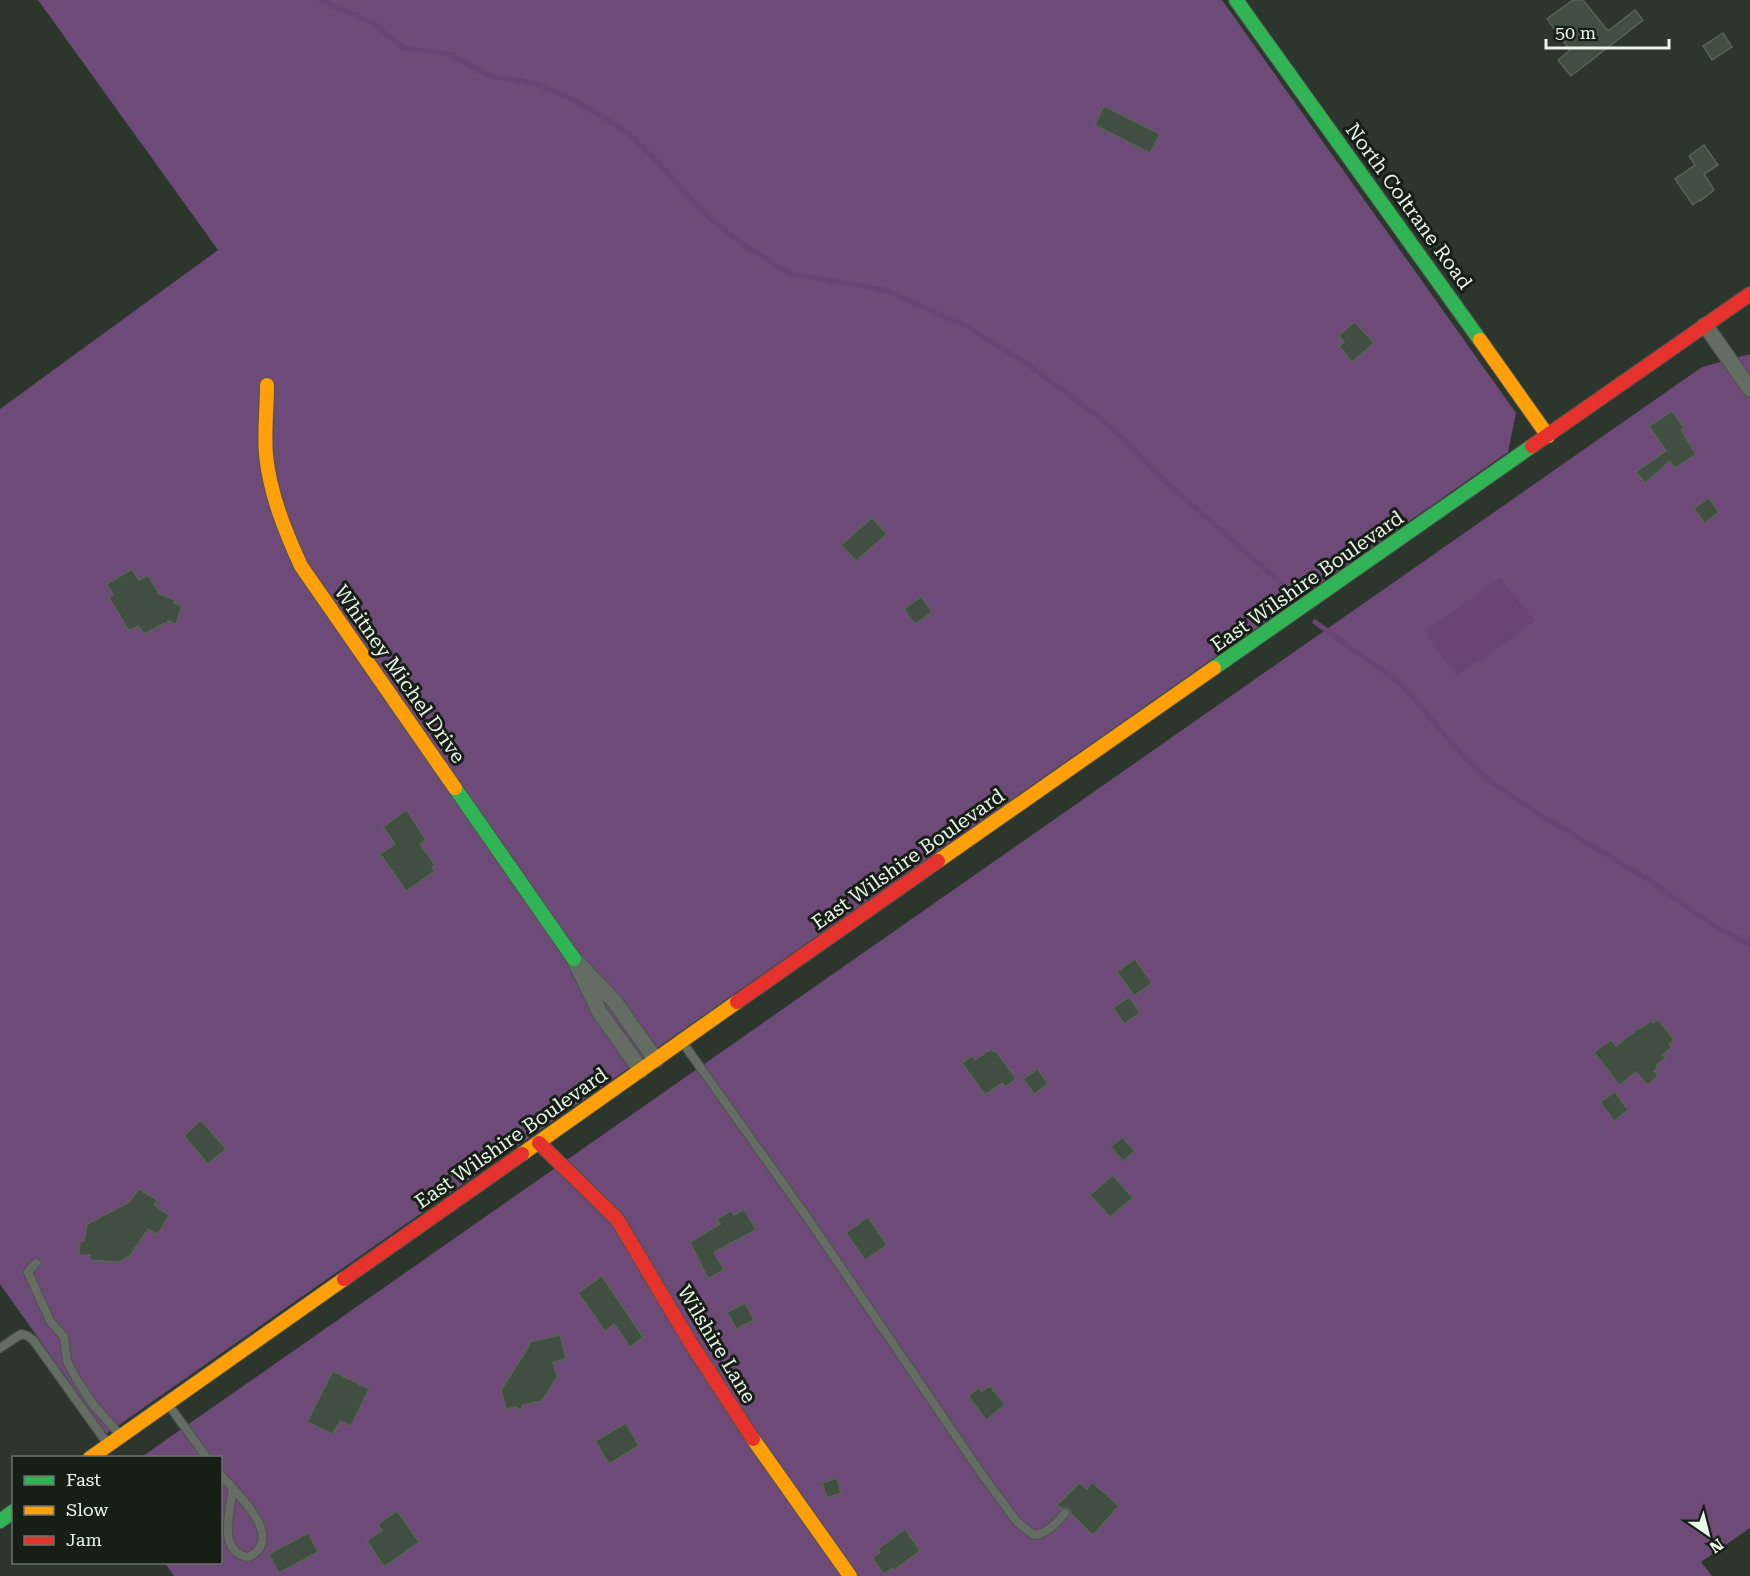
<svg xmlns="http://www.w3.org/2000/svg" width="1750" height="1576" font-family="'Roboto Serif',serif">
	<rect width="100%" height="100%" fill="#2c362c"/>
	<g fill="#6d4a77">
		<polygon points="38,0 1222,0 1516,413 1508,452 106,1434 0,1284 0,409 218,250"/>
		<polygon points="1750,354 1750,1528 1701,1562 1712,1576 174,1576 165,1563 220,1562 220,1458 140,1458 1702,367"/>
	</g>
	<polygon fill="#694474" points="1500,578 1535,621 1482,660 1467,667 1457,676 1434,646 1426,630"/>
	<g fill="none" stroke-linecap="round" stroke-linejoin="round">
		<g stroke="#694474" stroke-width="5">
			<polyline points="321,0 373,23 403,48 449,54 490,76 536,84 572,99 605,118 629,134 654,158 704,213 742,244 791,274 885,290 966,326 1024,362 1099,417 1129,444 1157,474 1291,592"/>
			<polyline points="1315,622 1401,684 1464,757 1495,785 1537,813 1649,880 1710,923 1750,945"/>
		</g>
	</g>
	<g fill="#404f41" stroke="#596159" stroke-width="1.5">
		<polygon points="1573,0 1583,0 1608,31 1635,10 1643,20 1571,76 1558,60 1570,50 1547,19"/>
		<polygon points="1723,33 1732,47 1712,60 1703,46"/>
		<polygon points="1104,106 1160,134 1150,153 1095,125"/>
		<polygon points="1704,145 1718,165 1704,174 1714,190 1700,201 1699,200 1693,205 1675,179 1695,165 1689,156"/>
		<polygon points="1355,322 1374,343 1352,362 1339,346 1344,342 1339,335"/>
		<polygon points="1672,411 1684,428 1681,430 1696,454 1675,468 1670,461 1645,483 1636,472 1666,451 1649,426"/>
		<polygon points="1709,498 1719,512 1704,523 1694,508"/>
		<polygon points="872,518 887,534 856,561 841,545"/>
		<polygon points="132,569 139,580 148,575 159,594 175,600 174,603 182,606 176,624 168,621 167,624 164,623 145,634 138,626 129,631 109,598 113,595 107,584"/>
		<polygon points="921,597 932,612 915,624 904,609"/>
		<polygon points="407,810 426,840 420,844 435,865 432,867 435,871 406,891 380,854 395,844 383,827"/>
		<polygon points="1135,959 1152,983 1134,996 1117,972"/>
		<polygon points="1129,997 1140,1013 1124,1024 1113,1008"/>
		<polygon points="1658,1019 1674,1040 1669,1044 1672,1047 1663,1055 1665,1058 1656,1066 1658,1069 1654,1071 1658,1076 1647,1085 1636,1072 1619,1085 1594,1052 1611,1040 1616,1046 1639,1028 1640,1029 1651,1021 1653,1023"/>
		<polygon points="991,1049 994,1052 996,1051 1016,1079 1005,1087 1002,1083 985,1095 962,1063 972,1056 975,1060"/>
		<polygon points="1038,1069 1048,1084 1034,1094 1023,1079"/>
		<polygon points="1615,1092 1628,1110 1614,1121 1600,1102"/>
		<polygon points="201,1120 226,1149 208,1164 184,1136"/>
		<polygon points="1122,1137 1135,1151 1123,1161 1111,1147"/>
		<polygon points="1113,1175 1133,1198 1110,1217 1090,1195"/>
		<polygon points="139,1189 157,1200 154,1205 169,1215 160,1231 156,1234 148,1229 130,1256 119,1262 90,1260 90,1255 79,1255 80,1241 84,1241 87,1224 128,1203"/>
		<polygon points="744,1209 756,1230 714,1252 724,1270 708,1279 690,1242 720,1224 717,1219 731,1211 734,1215"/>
		<polygon points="868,1217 887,1245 865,1260 846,1233"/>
		<polygon points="602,1276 643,1337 630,1347 614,1324 605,1331 578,1293"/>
		<polygon points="745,1303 754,1320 736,1329 727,1312"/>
		<polygon points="560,1335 566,1359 553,1362 557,1377 542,1401 523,1405 521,1410 516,1407 506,1409 501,1390 529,1346 529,1342"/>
		<polygon points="333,1371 369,1389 351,1426 340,1421 333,1434 307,1422"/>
		<polygon points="990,1386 1005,1405 986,1420 968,1396 979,1388 982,1391"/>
		<polygon points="626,1423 639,1446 609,1464 595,1441"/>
		<polygon points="837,1478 841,1493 827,1498 822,1483"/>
		<polygon points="1092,1482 1119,1506 1093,1535 1072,1515 1070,1516 1071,1512 1068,1508 1061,1508 1057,1505 1079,1483 1087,1489"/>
		<polygon points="397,1511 419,1542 384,1567 367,1541 382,1530 378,1524"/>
		<polygon points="905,1529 920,1551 894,1570 892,1568 884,1574 872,1558 880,1552 878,1549"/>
		<polygon points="308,1533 318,1552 279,1573 269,1554"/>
	</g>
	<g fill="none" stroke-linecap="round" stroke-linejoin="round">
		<g stroke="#4c554c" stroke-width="10">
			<g id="lane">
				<path d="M683 1043 809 1220 981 1473 1017 1522 1034 1535C1049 1533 1056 1523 1065 1513"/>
				<polyline points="36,1263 28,1272 50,1321 64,1337 67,1361 74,1375 92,1403 120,1435"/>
				<polyline points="0,1348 21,1334 28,1336 34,1341 107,1443"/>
				<polyline points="168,1404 207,1458"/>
				<path d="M220 1474C237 1494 286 1537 249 1557 217 1554 230 1510 233 1489"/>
			</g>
		</g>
		<g stroke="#4c554c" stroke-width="17">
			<g id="street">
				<polyline points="1705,325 1750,389"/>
				<polyline points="641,1070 600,1013 574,959 615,1002 656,1060"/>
			</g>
		</g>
		<g stroke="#4c554c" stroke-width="16">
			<g id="fast">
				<polyline points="1236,0 1480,340"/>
				<polyline points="1214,668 1532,446"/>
				<polyline points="455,788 574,959"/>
				<polyline points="0,1521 14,1511"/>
			</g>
		</g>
		<g stroke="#4c554c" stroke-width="16">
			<g id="slow">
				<polyline points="1480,340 1548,436"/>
				<path d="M267 385C267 408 264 432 266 455 270 494 285 531 301 566L455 788"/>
				<polyline points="938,861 1214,668"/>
				<polyline points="522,1154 737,1002"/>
				<polyline points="753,1439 850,1576"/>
				<polyline points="90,1458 344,1279"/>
			</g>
		</g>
		<g stroke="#4c554c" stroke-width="16">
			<g id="jam">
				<polyline points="1532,446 1750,294"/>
				<polyline points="737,1002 938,861"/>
				<polyline points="539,1143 617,1219 690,1342 753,1439"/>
				<polyline points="344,1279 522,1154"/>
			</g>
		</g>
		<use href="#lane" stroke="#646c64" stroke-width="8"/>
		<use href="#street" stroke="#646c64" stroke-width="15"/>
		<use href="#fast" stroke="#30b455" stroke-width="14"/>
		<use href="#slow" stroke="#ff9f0a" stroke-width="14"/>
		<use href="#jam" stroke="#e5322d" stroke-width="14"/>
	</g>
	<g text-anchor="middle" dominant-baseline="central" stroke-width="6" stroke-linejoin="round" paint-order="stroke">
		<g font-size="20" fill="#eaf6ea" stroke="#161e16">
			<text transform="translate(1409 206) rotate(54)">North Coltrane Road</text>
			<text transform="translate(1307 581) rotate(-35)">East Wilshire Boulevard</text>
			<text transform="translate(400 674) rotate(55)">Whitney Michel Drive</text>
			<text transform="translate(908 859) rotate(-35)">East Wilshire Boulevard</text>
			<text transform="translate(511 1138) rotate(-35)">East Wilshire Boulevard</text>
			<text transform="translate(717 1344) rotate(59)">Wilshire Lane</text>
		</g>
	</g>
	<rect x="12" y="1456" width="210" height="108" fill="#161e16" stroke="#6b746b" stroke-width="1.5"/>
	<rect x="24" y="1476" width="30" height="9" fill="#30b455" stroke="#6b746b" stroke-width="1.5"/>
	<text x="66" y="1486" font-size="18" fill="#eaf6ea">Fast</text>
	<rect x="24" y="1506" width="30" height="9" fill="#ff9f0a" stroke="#6b746b" stroke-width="1.5"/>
	<text x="66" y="1516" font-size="18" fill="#eaf6ea">Slow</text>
	<rect x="24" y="1536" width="30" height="9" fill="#e5322d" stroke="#6b746b" stroke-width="1.5"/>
	<text x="66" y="1546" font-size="18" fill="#eaf6ea">Jam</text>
	<g transform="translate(1708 1534) rotate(145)" stroke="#161e16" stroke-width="4.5" paint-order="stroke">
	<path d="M0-4.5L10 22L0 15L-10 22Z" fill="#eaf6ea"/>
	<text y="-9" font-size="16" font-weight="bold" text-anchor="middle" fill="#eaf6ea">N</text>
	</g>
	<path d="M1546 39v9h123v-9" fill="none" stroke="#eaf6ea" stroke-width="3"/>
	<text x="1555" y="39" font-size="18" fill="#eaf6ea" stroke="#161e16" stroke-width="4.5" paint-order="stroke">50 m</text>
</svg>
